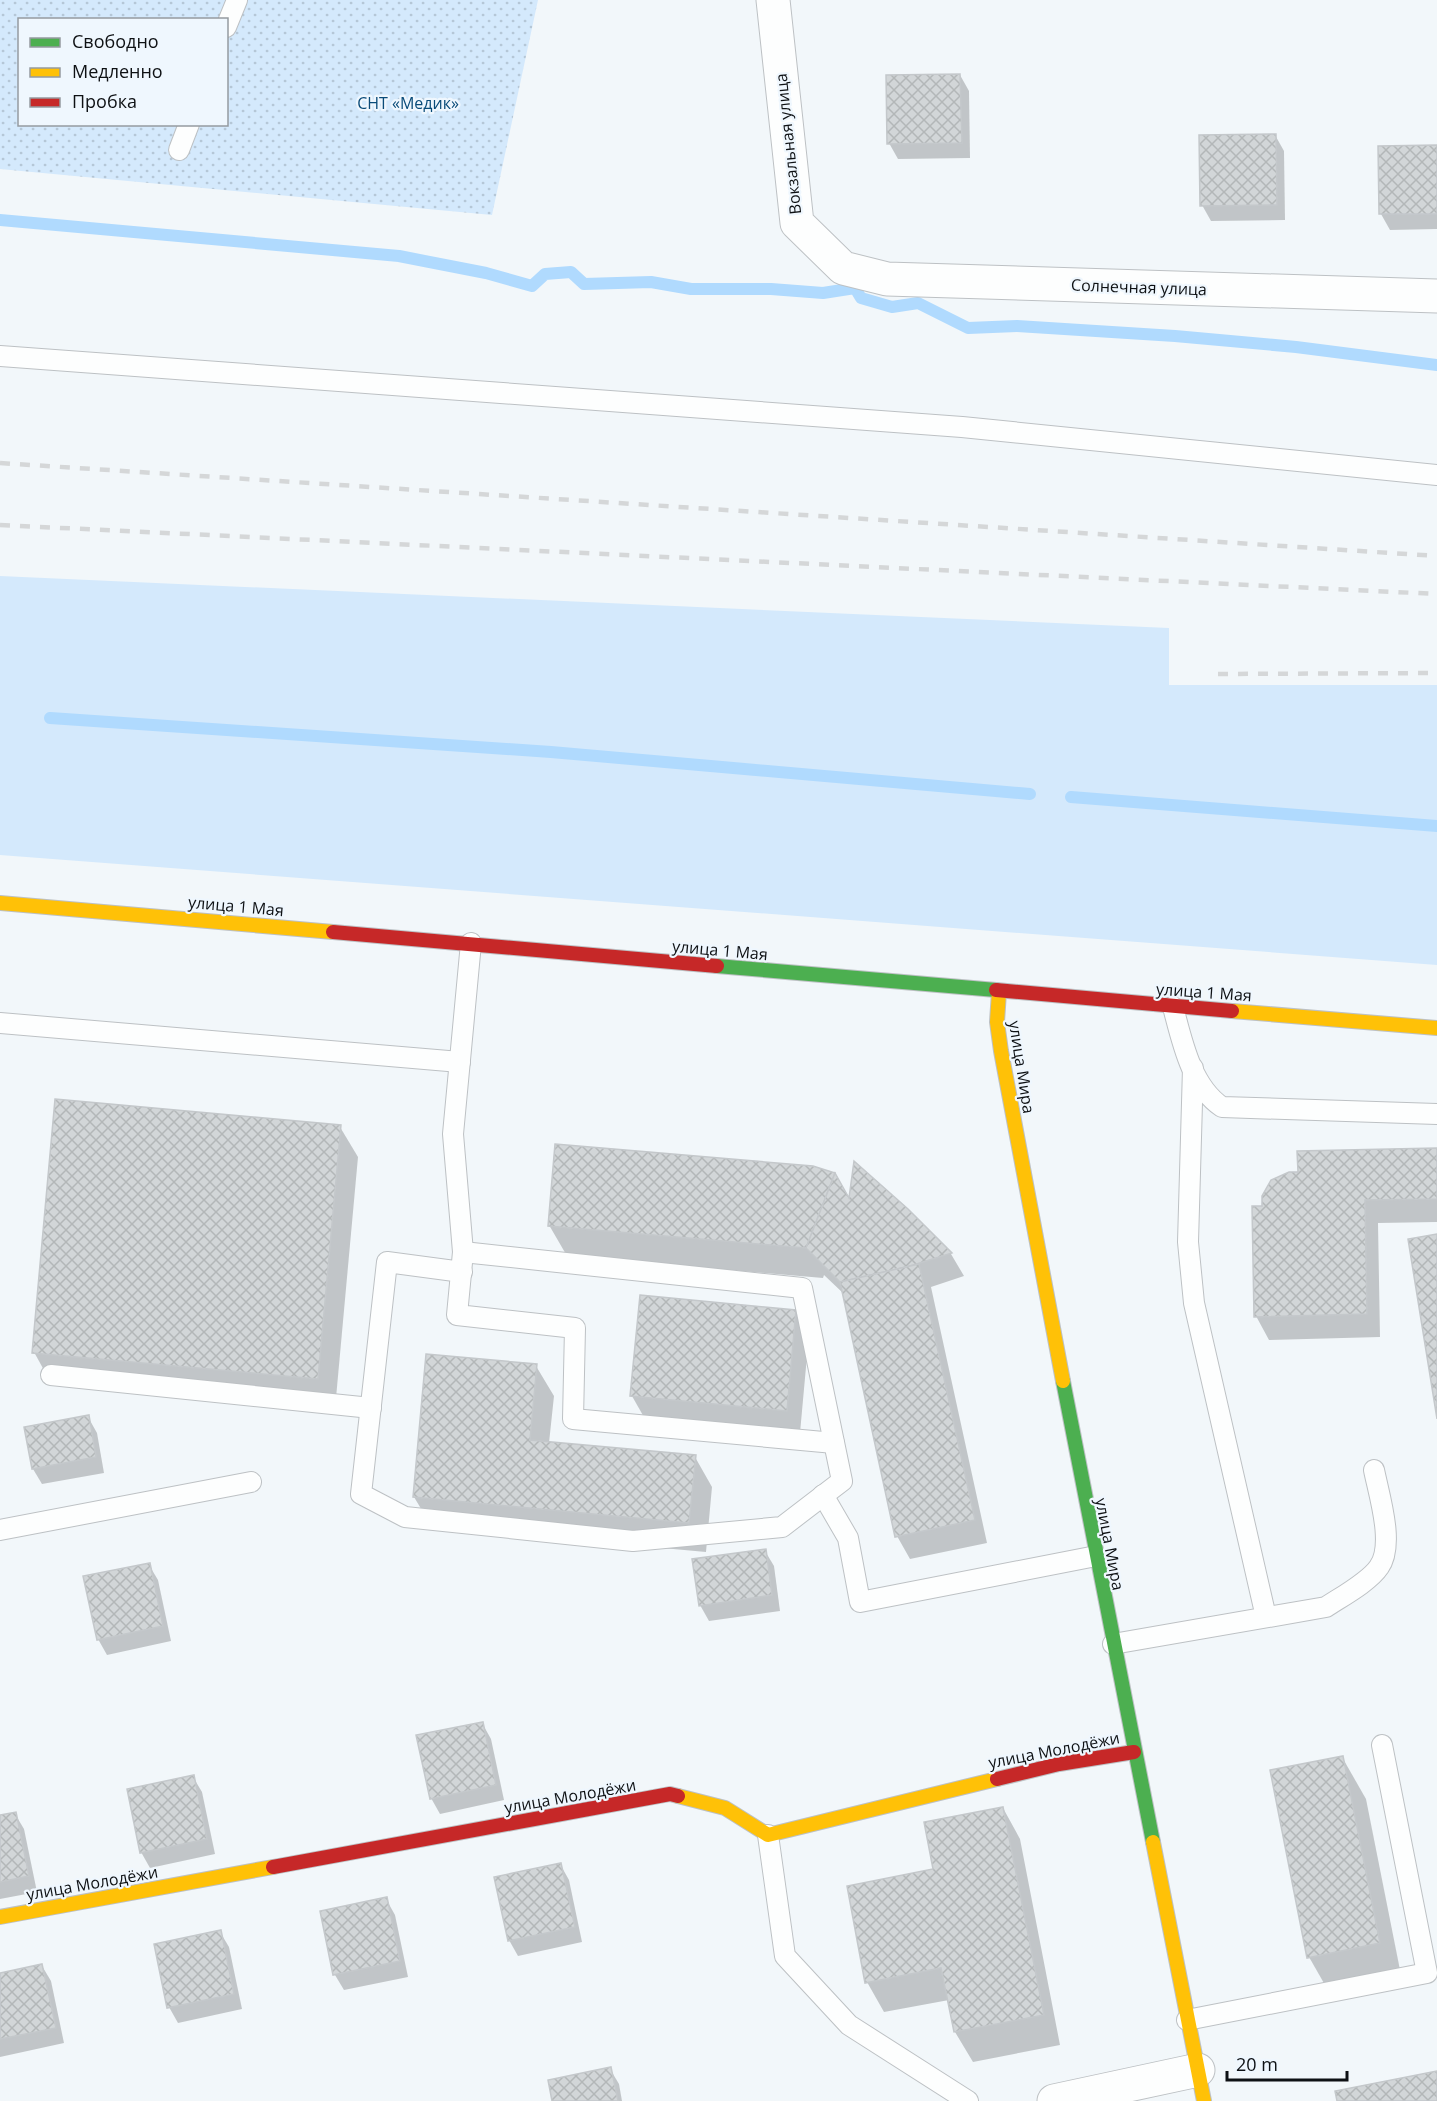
<svg xmlns="http://www.w3.org/2000/svg" width="1437" height="2101" font-family="'Open Sans',sans-serif">
	<defs>
		<pattern id="garden-dots" width="8" height="8" patternUnits="userSpaceOnUse" patternTransform="scale(1.5)"><rect width="8" height="8" fill="#d4e9fc"/><path d="M2 2h.1M6 6h.1" fill="none" stroke="#b5c7d7" stroke-width="1.8" stroke-linecap="round"/></pattern>
		<pattern id="building-cross-hatch" width="8" height="8" patternUnits="userSpaceOnUse" patternTransform="scale(1.5)"><rect width="8" height="8" fill="#d2d6d8"/><path d="M0 0l8 8M0 8l8-8" fill="none" stroke="#b3b7b8"/></pattern>
	</defs>
	<rect width="100%" height="100%" fill="#f2f7fa"/>
	<polygon fill="#d4e9fc" points="0,576 1169,628 1169,685 1437,685 1437,965 0,855"/>
	<path fill="url(#garden-dots)" fill-rule="evenodd" d="M0 0H538L492 215 0 169ZM20 20H226V124H20Z"/>
	<g fill="#0003">
		<polygon points="960,75 969,91 970,158 898,159 889,143"/>
		<polygon points="1275,135 1284,151 1285,220 1211,221 1202,205"/>
		<polygon points="1437,146 1437,229 1390,230 1381,214 1380,147"/>
		<polygon points="340,1127 358,1157 335,1409 51,1383 34,1352"/>
		<polygon points="1437,1150 1437,1222 1378,1223 1380,1337 1269,1340 1256,1316 1263,1208 1300,1174"/>
		<polygon points="850,1202 907,1210 951,1254 964,1276 931,1287 987,1543 910,1559 897,1536 844,1294 824,1275 823,1278 567,1256 549,1225"/>
		<polygon points="795,1311 809,1334 800,1433 645,1419 632,1396"/>
		<polygon points="536,1366 554,1396 549,1443 695,1457 712,1487 706,1552 432,1527 414,1497"/>
		<polygon points="88,1417 97,1433 104,1473 42,1484 33,1469"/>
		<polygon points="765,1551 774,1566 780,1611 709,1621 700,1605"/>
		<polygon points="149,1565 158,1580 171,1641 107,1655 98,1639"/>
		<polygon points="482,1723 491,1739 504,1800 440,1814 431,1798"/>
		<polygon points="1342,1757 1366,1799 1403,1985 1333,1999 1309,1957"/>
		<polygon points="193,1777 202,1792 215,1854 150,1868 141,1852"/>
		<polygon points="1003,1808 1020,1839 1060,2045 973,2062 955,2032 949,2000 884,2012 867,1982"/>
		<polygon points="15,1814 24,1829 37,1892 0,1899 0,1817"/>
		<polygon points="560,1864 569,1880 582,1942 518,1956 509,1940"/>
		<polygon points="386,1899 395,1915 408,1977 344,1990 335,1975 322,1912"/>
		<polygon points="220,1932 229,1947 242,2009 178,2023 169,2007"/>
		<polygon points="42,1966 51,1981 64,2043 0,2057 0,1974"/>
		<polygon points="610,2069 619,2084 622,2101 554,2101"/>
	</g>
	<g fill="none" stroke-linecap="round" stroke-linejoin="round">
		<g stroke="#b0dafe" stroke-width="12">
			<polyline points="0,220 399,256 486,273 532,286 545,274 571,272 584,284 651,282 691,289 771,289 823,293 855,288 861,298 892,307 918,303 968,328 1017,326 1175,336 1296,347 1437,365"/>
			<polyline points="50,718 551,752 1030,794"/>
			<polyline points="1071,797 1437,826"/>
		</g>
	</g>
	<g fill="url(#building-cross-hatch)" stroke="#c4c8cb" stroke-width="1.5">
		<polygon points="960,74 962,143 887,144 886,75"/>
		<polygon points="1276,134 1277,205 1200,206 1199,135"/>
		<polygon points="1437,145 1437,214 1379,214 1378,146"/>
		<polygon points="55,1099 341,1125 318,1379 32,1353"/>
		<polygon points="555,1144 813,1166 835,1173 806,1248 548,1226"/>
		<polygon points="1437,1148 1437,1199 1365,1200 1367,1314 1254,1317 1252,1206 1262,1206 1262,1196 1271,1180 1289,1172 1298,1172 1297,1151"/>
		<polygon points="854,1161 908,1209 952,1253 910,1266 840,1282 806,1248 835,1173 849,1198"/>
		<polygon points="1437,1234 1437,1419 1408,1239"/>
		<polygon points="919,1264 975,1520 895,1537 840,1282"/>
		<polygon points="640,1295 796,1310 787,1411 630,1396"/>
		<polygon points="426,1354 537,1364 530,1440 696,1455 689,1523 413,1497"/>
		<polygon points="89,1415 96,1457 32,1469 24,1427"/>
		<polygon points="766,1549 772,1595 699,1606 692,1559"/>
		<polygon points="150,1563 163,1626 97,1640 83,1576"/>
		<polygon points="483,1722 496,1785 430,1799 416,1735"/>
		<polygon points="1343,1756 1380,1943 1307,1958 1270,1770"/>
		<polygon points="194,1775 207,1839 140,1853 127,1789"/>
		<polygon points="1003,1807 1044,2015 954,2032 941,1968 865,1983 847,1886 933,1869 924,1822"/>
		<polygon points="16,1812 29,1876 0,1882 0,1815"/>
		<polygon points="561,1863 575,1927 508,1941 494,1877"/>
		<polygon points="387,1897 400,1961 333,1975 320,1911"/>
		<polygon points="221,1930 234,1994 167,2008 154,1944"/>
		<polygon points="42,1964 56,2028 0,2039 0,1973"/>
		<polygon points="611,2067 618,2101 552,2101 548,2080"/>
		<polygon points="1437,2071 1437,2101 1337,2101 1335,2091"/>
	</g>
	<g fill="none" stroke-linecap="round" stroke-linejoin="round">
		<g stroke="#bdc1c4" stroke-width="22">
			<g id="lane">
				<polyline points="226,27 237,0"/>
				<polyline points="179,150 189,124"/>
				<polyline points="0,356 962,427 1437,475"/>
				<polyline points="471,943 453,1134 463,1252 457,1315 575,1328 573,1419 834,1443"/>
				<path d="M1173 1007C1182 1041 1191 1086 1222 1107L1437 1114"/>
				<polyline points="0,1023 460,1062"/>
				<polyline points="1193,1068 1188,1242 1194,1303 1266,1617"/>
				<polyline points="462,1272 387,1262 361,1494 405,1517 633,1541 782,1527 842,1481 802,1288 463,1252"/>
				<polyline points="51,1375 371,1408"/>
				<polyline points="823,1495 848,1538 860,1602 1096,1556"/>
				<polyline points="0,1530 251,1482"/>
				<path d="M1113 1644 1326 1607C1341 1597 1369 1582 1379 1567 1395 1545 1379 1495 1374 1470"/>
				<polyline points="768,1835 785,1956 849,2025 968,2101"/>
				<polyline points="1187,2020 1427,1973 1382,1745"/>
			</g>
		</g>
		<g stroke="#bdc1c4" stroke-width="35">
			<g id="street">
				<polyline points="773,0 797,223 843,268 887,279 1437,296"/>
				<polyline points="1054,2101 1198,2070"/>
			</g>
		</g>
		<g stroke="#bdc1c4" stroke-width="16">
			<g id="fast">
				<polyline points="717,966 996,990"/>
				<polyline points="1063,1381 1153,1842"/>
			</g>
		</g>
		<g stroke="#bdc1c4" stroke-width="16">
			<g id="slow">
				<polyline points="0,903 333,932"/>
				<polyline points="999,992 997,1022 1001,1051 1063,1381"/>
				<polyline points="1232,1011 1437,1028"/>
				<polyline points="678,1796 725,1808 768,1835 997,1779"/>
				<polyline points="1153,1842 1204,2101"/>
				<polyline points="0,1917 273,1867"/>
			</g>
		</g>
		<g stroke="#bdc1c4" stroke-width="16">
			<g id="jam">
				<polyline points="333,932 717,966"/>
				<polyline points="996,990 1232,1011"/>
				<polyline points="997,1779 1059,1764 1134,1752"/>
				<polyline points="273,1867 670,1794 678,1796"/>
			</g>
		</g>
		<use href="#lane" stroke="#fdfefe" stroke-width="20"/>
		<use href="#street" stroke="#fdfefe" stroke-width="33"/>
		<use href="#fast" stroke="#4caf50" stroke-width="14"/>
		<use href="#slow" stroke="#ffc107" stroke-width="14"/>
		<use href="#jam" stroke="#c62828" stroke-width="14"/>
		<g stroke="#d5d7d8" stroke-width="4.5" stroke-dasharray="10 10" stroke-linecap="butt">
			<polyline points="0,463 1437,556"/>
			<polyline points="0,525 1437,594"/>
			<polyline points="1218,674 1437,673"/>
		</g>
	</g>
	<g text-anchor="middle" dominant-baseline="central" stroke-width="4.5" stroke-linejoin="round" paint-order="stroke">
		<g font-size="16" fill="#094b79" stroke="#eff7fe">
			<text x="408" y="103">СНТ «Медик»</text>
		</g>
		<g font-size="16" fill="#0e1114" stroke="#eff7fe">
			<text transform="translate(788 144) rotate(-96)">Вокзальная улица</text>
			<text transform="translate(1139 287) rotate(2)">Солнечная улица</text>
			<text transform="translate(236 906) rotate(5)">улица 1 Мая</text>
			<text transform="translate(720 950) rotate(5)">улица 1 Мая</text>
			<text transform="translate(1204 992) rotate(4)">улица 1 Мая</text>
			<text transform="translate(1022 1067) rotate(81)">улица Мира</text>
			<text transform="translate(1110 1544) rotate(79)">улица Мира</text>
			<text transform="translate(1054 1750) rotate(-11)">улица Молодёжи</text>
			<text transform="translate(570 1796) rotate(-10)">улица Молодёжи</text>
			<text transform="translate(92 1883) rotate(-10)">улица Молодёжи</text>
		</g>
	</g>
	<rect x="18" y="18" width="210" height="108" fill="#eff7fe" stroke="#959ba0" stroke-width="1.5"/>
	<rect x="30" y="38" width="30" height="9" fill="#4caf50" stroke="#959ba0" stroke-width="1.5"/>
	<text x="72" y="48" font-size="18" fill="#0e1114">Свободно</text>
	<rect x="30" y="68" width="30" height="9" fill="#ffc107" stroke="#959ba0" stroke-width="1.5"/>
	<text x="72" y="78" font-size="18" fill="#0e1114">Медленно</text>
	<rect x="30" y="98" width="30" height="9" fill="#c62828" stroke="#959ba0" stroke-width="1.5"/>
	<text x="72" y="108" font-size="18" fill="#0e1114">Пробка</text>
	<path d="M1227 2071v9h120v-9" fill="none" stroke="#0e1114" stroke-width="3"/>
	<text x="1236" y="2071" font-size="18" fill="#0e1114" stroke="#eff7fe" stroke-width="4.5" paint-order="stroke">20 m</text>
</svg>
